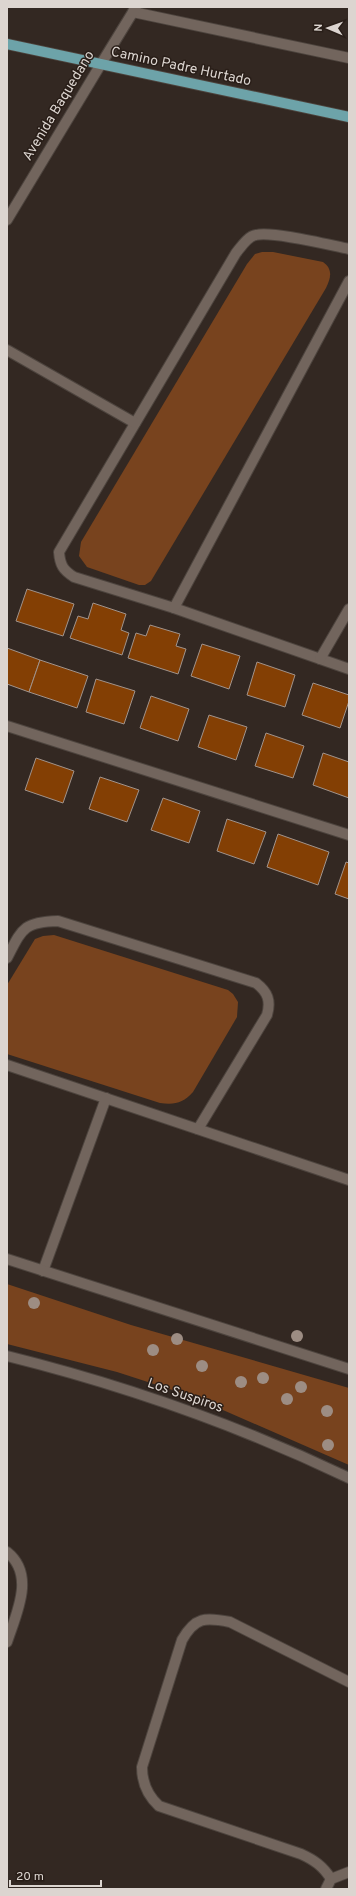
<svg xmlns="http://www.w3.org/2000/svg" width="356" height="1896" font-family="Overpass,sans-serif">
	<rect width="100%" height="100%" fill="#332822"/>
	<g fill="#78431e">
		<path d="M262 252H273L323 262C333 269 331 278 326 288L151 581 145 585H139L87 567 79 556 81 542 247 264 255 254Z"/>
		<path d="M54 935 228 990 233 994 238 1002 237 1017 193 1092C183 1103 175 1105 160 1103L7 1054V985L35 939 43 936Z"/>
		<polygon points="7,1284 131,1325 349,1388 349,1465 191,1396 117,1372 7,1344"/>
	</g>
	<g fill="#833f04" stroke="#a1938b">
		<polygon points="27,589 74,604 63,636 16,621"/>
		<polygon points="93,603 126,614 121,630 129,633 122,655 70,638 78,616 88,619"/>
		<polygon points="150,625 180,634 176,646 186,649 178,674 128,658 136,633 146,636"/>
		<polygon points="202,644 240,656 229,689 191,676"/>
		<polygon points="7,648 40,660 29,692 7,684"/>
		<polygon points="40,660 88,676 77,708 29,692"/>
		<polygon points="257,662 295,675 285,707 247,695"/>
		<polygon points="96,679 135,691 124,724 86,712"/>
		<polygon points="313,683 349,695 349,701 340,728 302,715"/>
		<polygon points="151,696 189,709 178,741 140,728"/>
		<polygon points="209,715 247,727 236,760 198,747"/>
		<polygon points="266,733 304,746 293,778 255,766"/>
		<polygon points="323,753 349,762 349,798 313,785"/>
		<polygon points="36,758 74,771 63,803 25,790"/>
		<polygon points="100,777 139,790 127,822 89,809"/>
		<polygon points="163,798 200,811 189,843 151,830"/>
		<polygon points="227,819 266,832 254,864 217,851"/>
		<polygon points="278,834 329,852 318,885 267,867"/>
		<polygon points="346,862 349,863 349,899 335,894"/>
	</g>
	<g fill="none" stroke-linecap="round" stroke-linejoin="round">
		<g stroke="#4d443e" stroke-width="12">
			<g id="minor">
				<polyline points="133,12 349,58"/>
				<polyline points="101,64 136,7"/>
				<path d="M349 249C329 245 273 231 256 235 248 236 241 247 236 253L59 552C60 565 63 570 74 577L174 608 349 669"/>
				<polyline points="7,350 135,423"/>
				<polyline points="174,608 349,281"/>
				<polyline points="320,659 349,609"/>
				<polyline points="7,726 349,835"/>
				<path d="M7 958C22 929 23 922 58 921L256 983C268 992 271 1001 267 1015L198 1129"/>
				<polyline points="7,1065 349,1180"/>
				<polyline points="43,1271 106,1098"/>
				<path d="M7 1552C36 1575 16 1614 7 1642"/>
				<path d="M331 1879C323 1866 314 1860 301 1854L159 1806C147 1795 142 1783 142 1767L182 1640C195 1617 205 1617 230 1622L349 1682"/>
				<polyline points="326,1889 331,1879 349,1872"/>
			</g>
		</g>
		<g stroke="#4d443e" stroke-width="12">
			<g id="tertiary">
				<polyline points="7,220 101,64"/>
				<polyline points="7,1259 349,1369"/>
				<path d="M7 1356C124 1385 240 1426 349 1478"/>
			</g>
		</g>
		<g stroke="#4d443e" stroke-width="12">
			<polyline id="primary" points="7,44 349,117"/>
		</g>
		<use href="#minor" stroke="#72655d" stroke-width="10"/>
		<use href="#tertiary" stroke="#72655d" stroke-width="10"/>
		<use href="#primary" stroke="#6da3a9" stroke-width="10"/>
	</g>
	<g fill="#9d8d83">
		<circle cx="34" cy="1303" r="6"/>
		<circle cx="297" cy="1336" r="6"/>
		<circle cx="177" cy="1339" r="6"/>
		<circle cx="153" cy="1350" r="6"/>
		<circle cx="202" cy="1366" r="6"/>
		<circle cx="263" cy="1378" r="6"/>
		<circle cx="241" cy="1382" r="6"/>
		<circle cx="301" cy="1387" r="6"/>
		<circle cx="287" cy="1399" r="6"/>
		<circle cx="327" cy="1411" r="6"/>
		<circle cx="328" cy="1445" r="6"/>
	</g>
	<g text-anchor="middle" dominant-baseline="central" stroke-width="3" stroke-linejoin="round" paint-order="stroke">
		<g font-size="14" fill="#dcd5d0" stroke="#291e18">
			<text transform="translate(181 67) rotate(12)">Camino Padre Hurtado</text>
			<text transform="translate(59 106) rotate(-59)">Avenida Baquedano</text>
			<text transform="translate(185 1396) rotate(19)">Los Suspiros</text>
		</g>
	</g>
	<rect width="356" height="1896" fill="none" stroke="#dcd5d0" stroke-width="16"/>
	<g transform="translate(328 28) rotate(272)" stroke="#291e18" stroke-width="3" paint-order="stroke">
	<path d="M0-3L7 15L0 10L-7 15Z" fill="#dcd5d0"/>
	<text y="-6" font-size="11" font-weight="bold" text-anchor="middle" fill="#dcd5d0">N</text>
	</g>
	<path d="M10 1880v6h91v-6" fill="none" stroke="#dcd5d0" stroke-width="2"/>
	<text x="16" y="1880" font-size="12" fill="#dcd5d0" stroke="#291e18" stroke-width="3" paint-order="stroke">20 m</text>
</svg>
